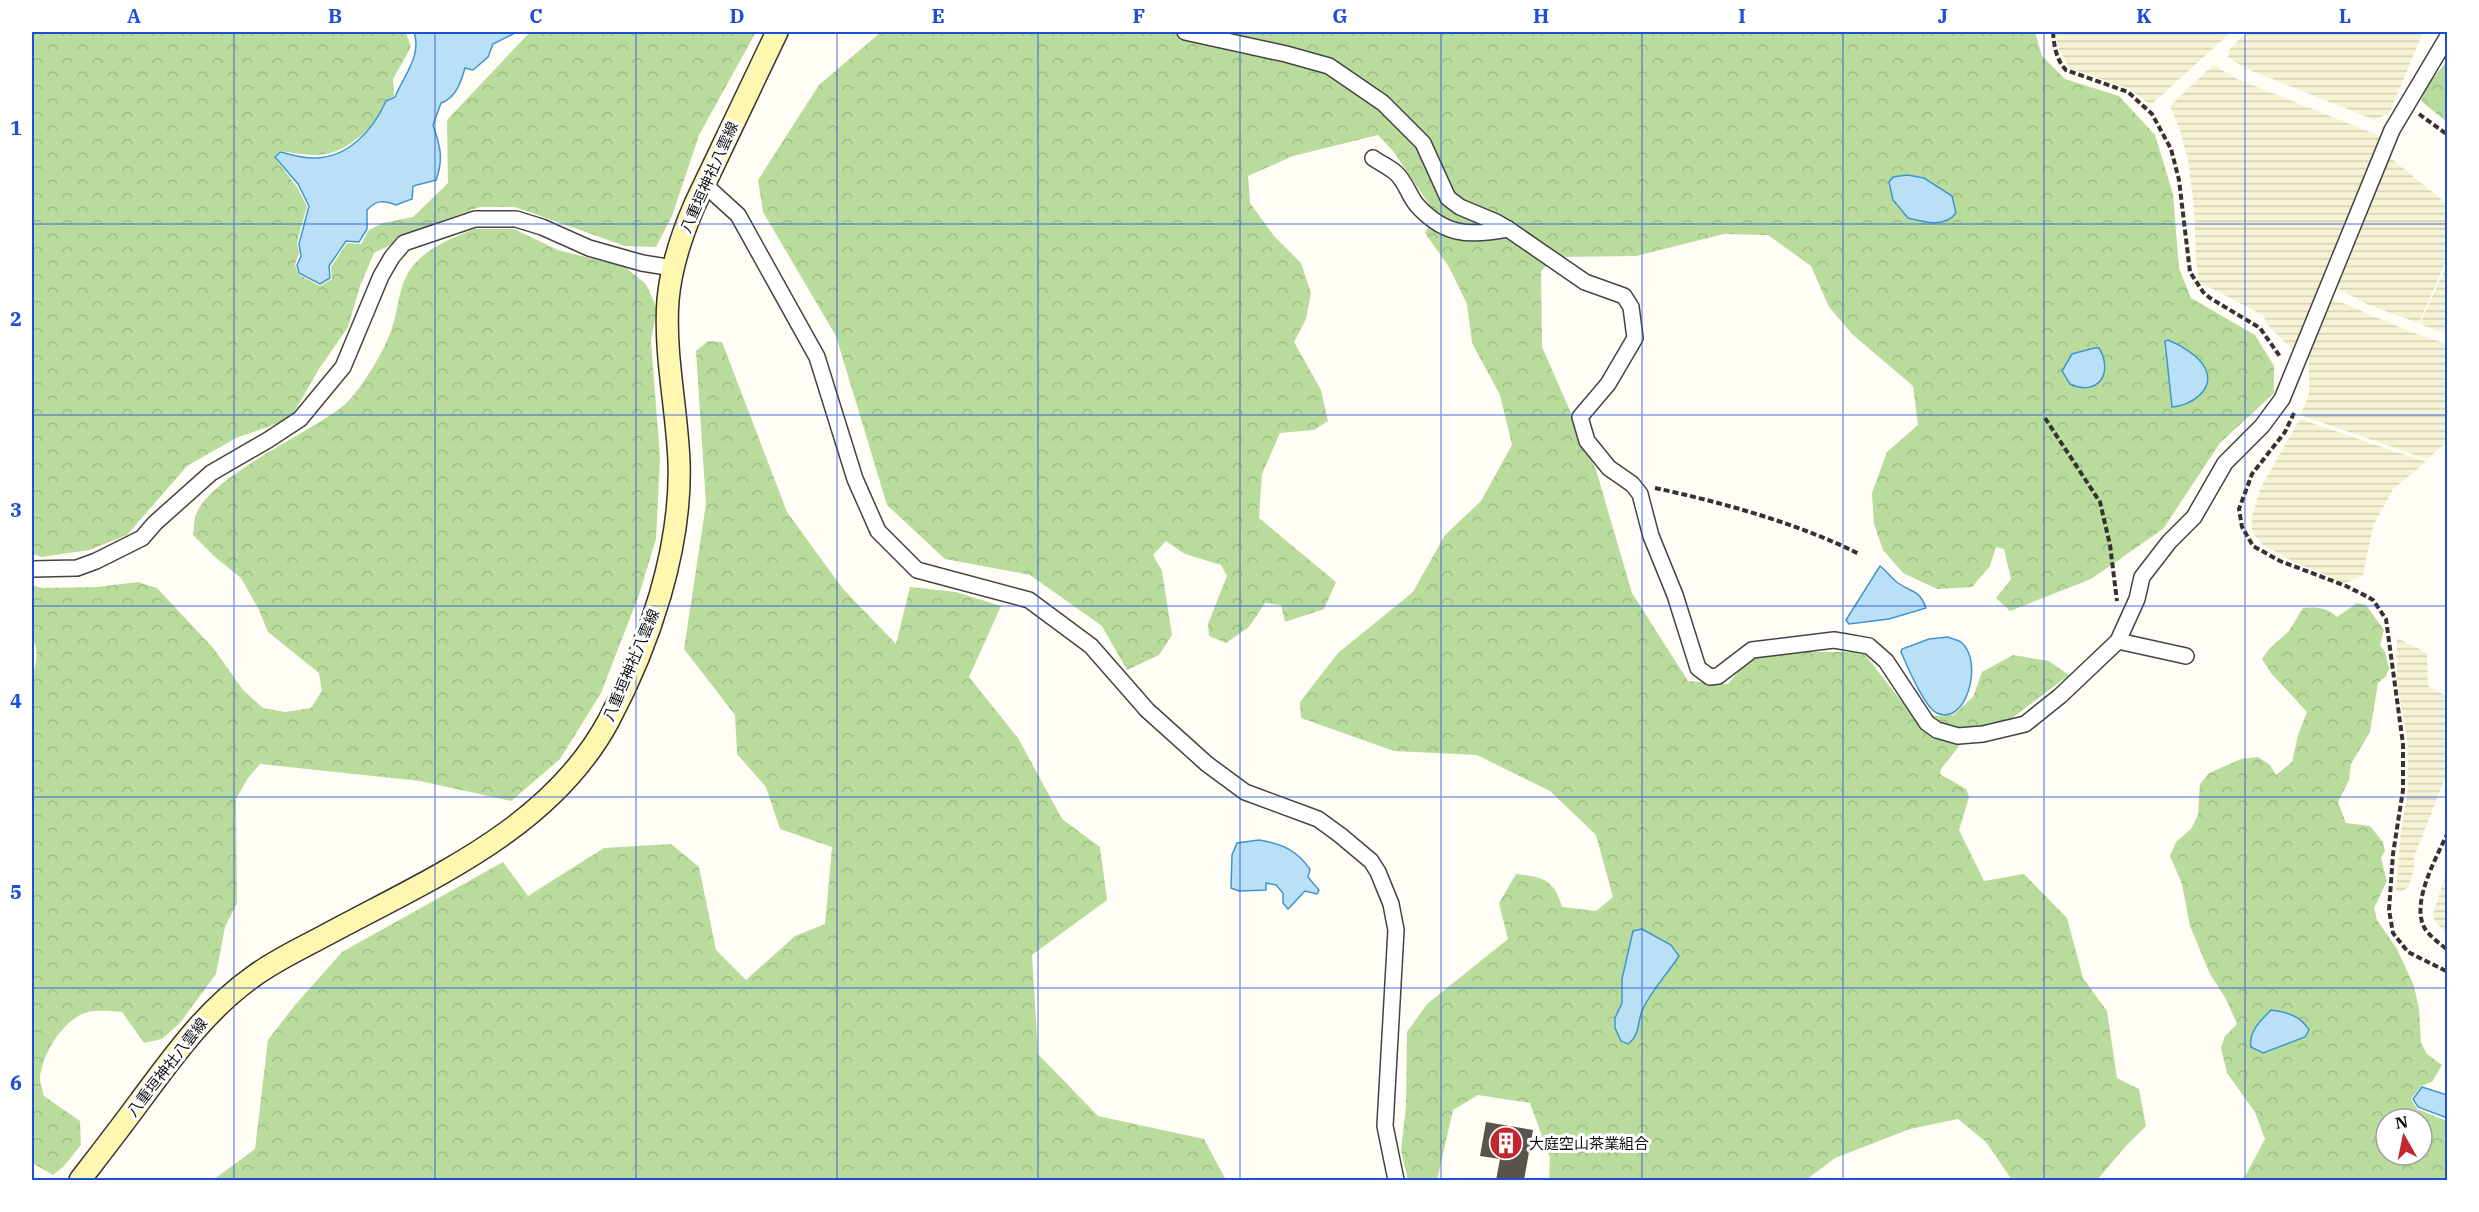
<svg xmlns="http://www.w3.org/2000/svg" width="2479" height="1212" font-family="'IBM Plex Serif','Noto Sans JP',serif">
	<defs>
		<pattern id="farmland-rules" width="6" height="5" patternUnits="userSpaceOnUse" patternTransform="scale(1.5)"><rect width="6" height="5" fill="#f6f3d4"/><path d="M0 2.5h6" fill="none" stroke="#d2cfb5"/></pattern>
		<pattern id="forest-crowns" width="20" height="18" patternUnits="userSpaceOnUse" patternTransform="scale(1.5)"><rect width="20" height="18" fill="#b9dc9c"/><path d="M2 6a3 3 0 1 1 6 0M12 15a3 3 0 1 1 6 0" fill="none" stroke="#9ebc85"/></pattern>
	</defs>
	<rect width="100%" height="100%" fill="#fffdf5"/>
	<g fill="url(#farmland-rules)">
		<polygon points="2056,32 2231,32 2153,103 2149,104 2130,89 2069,68 2057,44"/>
		<polygon points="2247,32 2423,32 2390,112 2375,120 2245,68 2228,57 2229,50"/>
		<polygon points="2213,65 2237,79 2380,136 2294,351 2267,324 2263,315 2199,282 2196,260 2194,207 2188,160 2180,130 2170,106"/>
		<polygon points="2388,156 2447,204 2447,259 2419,323 2371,306 2340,290 2337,283"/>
		<polygon points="2447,264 2447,334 2420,324"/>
		<polygon points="2333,299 2411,332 2447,344 2447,442 2427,459 2300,415 2309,395 2309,354"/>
		<polygon points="2300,419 2426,462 2393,489 2373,526 2363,575 2345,583 2294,562 2262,544 2252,532 2252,517 2260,489"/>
		<polygon points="2397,638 2427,653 2428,686 2448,697 2447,773 2414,857 2414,870 2408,887 2401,892 2396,891 2401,831 2408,789 2408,744 2397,682"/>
		<polygon points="2447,870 2448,935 2447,935 2435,921 2433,915"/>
	</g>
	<g fill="url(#forest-crowns)" fill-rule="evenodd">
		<path d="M32 32H406L411 47 393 79 394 96C382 102 383 111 375 121 370 128 362 135 355 140 328 161 311 155 280 151L274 157 297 187 307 206 297 243 299 254 295 264 298 274 320 286 332 279 331 267 347 243 361 244 369 230 383 223 413 217 448 183 447 120 530 32H756L699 135 672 216 656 247 625 246 515 207H480L438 222 374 253 360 286 348 327 319 369 290 419 236 438 187 466 127 535 89 550 42 557 32 554Z"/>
		<path d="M881 32H2035L2042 56 2065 79 2119 96 2155 135 2173 194 2179 268 2191 298 2255 335 2274 366V393L2220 443 2163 529 2091 579 2010 611 1996 598 2011 579 2004 549 1996 547 1990 566 1972 587 1937 589 1903 573 1883 550 1874 524 1872 493 1887 452 1918 425 1913 386 1852 334 1829 307 1811 266 1768 235 1724 234 1636 256 1556 257 1541 271 1542 347 1596 470 1632 593 1688 681 1728 684 1749 659 1802 652H1863L1902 702 1936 716 1953 715 1973 697 1982 672 2013 655 2049 661 2069 675 2004 724 1964 740 1941 769 1940 774 1966 789 1969 797 1959 830 1984 881 2024 874 2067 918 2083 978 2107 1011 2117 1078 2139 1089 2146 1126 2125 1147 2097 1180H2012L1986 1142 1958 1119 1910 1129 1835 1158 1806 1180H1549L1550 1158 1530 1103 1478 1095 1453 1110 1437 1180H1408L1401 1151 1406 1106 1407 1032 1427 1004 1508 939 1499 903 1516 874C1543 877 1554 879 1562 907L1596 911 1613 897 1596 835 1550 791 1477 755 1394 751 1301 718 1300 702 1338 653 1413 592 1445 535 1481 501 1512 445 1500 395 1472 343 1467 304 1449 267 1425 233 1435 213 1393 151 1378 135 1293 156 1248 176 1250 203 1274 236 1301 263 1311 293 1306 319 1294 342 1321 390 1328 421 1314 430 1280 433 1262 474 1259 518 1336 582 1324 609 1285 622 1281 605 1265 603 1249 627 1226 643 1209 636 1208 624 1227 576 1221 565 1185 554 1166 541 1153 555 1162 571 1172 635 1159 655 1127 670 1102 626 1030 575 945 559 887 505 836 336 763 212 758 180 819 85Z"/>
		<polygon points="2447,61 2447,122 2421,101 2427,86"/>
		<path d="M474 229H514L558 250 625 267 646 284 657 309 651 340 660 458 656 539 639 595 601 693 560 759 511 801 420 781 260 764 248 778 236 799 237 903 225 927 216 974 180 1023 162 1039 144 1043 122 1012C109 1011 91 1009 80 1015 59 1027 43 1054 40 1077 40 1083 42 1090 44 1096L80 1121 81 1145 64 1166 53 1175 32 1163V676C36 663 40 651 32 639V585L42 588 97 587 138 582 157 588 214 649 243 690 263 708 285 712 311 708 322 691 319 673 268 632 258 608 241 578 215 557 193 535C194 529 194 523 195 517 207 477 311 433 344 405 360 392 386 348 392 328 399 307 398 286 412 267 427 248 452 238 474 229Z"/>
		<polygon points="708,341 722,342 787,512 843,589 896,644 910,587 956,592 1001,606 969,677 1018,738 1062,819 1100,847 1107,900 1032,955 1038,1054 1098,1116 1204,1139 1226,1180 213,1180 255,1149 268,1040 295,1005 342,952 503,862 528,896 604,848 671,844 699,867 716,950 746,980 795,936 825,924 832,847 780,829 766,787 737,754 735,715 684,649 706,504 696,351"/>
		<path d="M2357 603 2366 605 2384 630 2380 645 2385 652 2389 668 2386 676 2378 683 2370 732 2351 764 2349 780 2338 802 2346 823 2370 826 2383 842 2385 851 2381 858 2387 881 2374 908 2377 920 2397 949 2414 986 2419 1009 2421 1043 2427 1054 2442 1065 2432 1082 2421 1086 2411 1099 2417 1109 2447 1121V1180H2243L2265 1139 2255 1112 2227 1073 2221 1048 2225 1036 2237 1024 2226 999 2210 974 2190 926 2182 884 2170 856 2176 842 2191 829 2198 815 2200 784 2209 773 2241 759 2258 757 2270 765 2276 775 2292 762 2298 735 2307 712 2271 673 2262 659 2269 649 2289 631 2303 608C2317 607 2325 607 2337 617ZM2386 1119H2422V1155H2386Z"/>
	</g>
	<g fill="#b9e0f7" stroke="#3f96cf" stroke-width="1.5">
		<path d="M414 32H517L493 44 488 57 473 70 465 68C461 82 456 98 441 103L433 125C440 145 444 159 436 180L413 186 412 199 396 205C383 200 376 200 367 210V229L359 242 346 241 329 266 330 278 320 284 299 273 297 265 301 256 299 244 309 206 298 184 275 157 280 152C290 154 302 158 312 158 348 159 373 130 386 101L395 97C404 75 422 56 414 32Z"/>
		<path d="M1907 175 1924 178 1952 196 1956 213C1945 228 1924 222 1908 218L1893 200 1889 182 1893 177Z"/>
		<path d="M2168 340C2181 345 2199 356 2205 368 2216 390 2190 406 2172 407L2165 341Z"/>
		<path d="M2094 348H2099C2114 373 2098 397 2070 384L2062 371 2072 354Z"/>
		<path d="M1880 566C1887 571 1891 578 1898 583 1912 593 1919 589 1926 608L1889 619 1849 624 1846 620Z"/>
		<path d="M1948 637C1952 639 1958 640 1961 642 1985 662 1965 730 1935 712 1923 704 1907 666 1901 652L1902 649 1929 639Z"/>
		<path d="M1259 840C1283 844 1296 850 1310 869L1308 877 1319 890 1317 894 1305 891 1288 909 1283 903V893L1276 885 1266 883V890L1239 891 1231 888 1232 855 1237 843Z"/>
		<path d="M1642 929 1671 945 1679 956C1667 975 1651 990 1642 1011 1637 1024 1640 1035 1628 1044L1621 1041 1615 1028V1018L1622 1003V979L1633 931Z"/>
		<path d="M2271 1010C2287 1012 2301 1016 2309 1030L2305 1037 2263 1053 2251 1047C2248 1032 2261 1020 2271 1010Z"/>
		<polygon points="2422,1087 2447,1095 2447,1118 2418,1107 2413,1099"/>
	</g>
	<polygon fill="#5a524d" points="1486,1122 1533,1130 1524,1180 1496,1180 1500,1159 1480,1156"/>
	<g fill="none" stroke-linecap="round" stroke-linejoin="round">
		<g stroke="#444" stroke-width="18">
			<g id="street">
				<polyline points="1185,32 1286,54 1329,66 1383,103 1423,143 1448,198 1460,207 1496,222 1508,229"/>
				<path d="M1373 158C1380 163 1389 167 1396 173 1405 181 1409 195 1416 204 1443 235 1468 237 1508 229L1585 282 1624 296 1631 307 1635 338 1608 384 1580 417 1587 441 1609 468 1632 484 1640 494 1651 536 1675 595 1698 668 1710 677 1718 676 1752 650 1834 640 1846 642 1869 646 1886 661 1927 723 1937 730 1958 736 1983 734 2025 724 2060 696 2118 641 2137 599 2142 577 2169 542 2194 517 2225 463 2262 426 2282 399 2392 130 2448 36"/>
				<polyline points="705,185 738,215 817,357 855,479 878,531 917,570 1029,600 1091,646 1147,710 1207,764 1245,792 1318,819 1340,835 1371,861 1378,872 1391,904 1396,930 1385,1126 1396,1180"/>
				<polyline points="32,569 77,568 96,561 142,538 155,523 211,473 268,440 300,419 343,367 381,276 392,257 404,243 475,219 516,219 542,227 589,248 642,263 673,268"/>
				<polyline points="2118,641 2186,656"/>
			</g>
		</g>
		<g stroke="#333" stroke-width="24">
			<path id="secondary" d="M80 1180C100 1154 121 1127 140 1101 174 1055 207 1009 254 976 276 960 300 949 324 936 429 879 550 830 609 720 649 645 682 548 679 462 677 408 664 354 668 300 671 266 682 234 695 204L777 32"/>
		</g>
		<g stroke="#333" stroke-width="4" stroke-dasharray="6 3" stroke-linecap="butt">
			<path d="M2053 32C2054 45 2056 60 2066 70L2128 92 2152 114 2171 149 2179 180 2190 272 2203 292 2210 298 2260 328 2281 358"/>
			<polyline points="2419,114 2448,135"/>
			<polyline points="2294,413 2285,432 2252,474 2239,509 2242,527 2253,546 2280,561 2346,586 2368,597 2373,600 2386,619 2403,744 2403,790 2393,854 2389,910 2393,933 2408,952 2448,972"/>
			<polyline points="2045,418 2100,502 2110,545 2117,601"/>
			<path d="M1655 488C1721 502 1800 524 1859 554"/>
			<path d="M2448 832C2437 857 2411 901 2424 927 2428 935 2440 944 2448 950"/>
		</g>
		<use href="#street" stroke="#fff" stroke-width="15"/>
		<use href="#secondary" stroke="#fff6b0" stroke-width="21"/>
	</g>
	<path fill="none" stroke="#1d4ed8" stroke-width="1.5" stroke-opacity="0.55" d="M234 32V1180M435 32V1180M636 32V1180M837 32V1180M1038 32V1180M1240 32V1180M1441 32V1180M1642 32V1180M1843 32V1180M2044 32V1180M2245 32V1180M32 224H2448M32 415H2448M32 606H2448M32 797H2448M32 988H2448"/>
	<defs>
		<g id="building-disc" transform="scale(1.725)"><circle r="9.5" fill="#c4262e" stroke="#fff"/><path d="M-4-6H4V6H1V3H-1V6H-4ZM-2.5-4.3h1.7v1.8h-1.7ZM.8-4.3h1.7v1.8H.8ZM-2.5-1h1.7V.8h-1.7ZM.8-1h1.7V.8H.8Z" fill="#fff"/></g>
	</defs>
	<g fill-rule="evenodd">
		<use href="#building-disc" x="1506" y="1143"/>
	</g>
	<g text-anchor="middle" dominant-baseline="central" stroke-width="6" stroke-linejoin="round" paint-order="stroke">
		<g font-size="15" fill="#111" stroke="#fff">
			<text transform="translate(709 177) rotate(-66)">八重垣神社八雲線</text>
			<text transform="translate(631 665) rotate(-67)">八重垣神社八雲線</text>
			<text transform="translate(167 1067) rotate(-52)">八重垣神社八雲線</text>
		</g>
		<g font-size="15" fill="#111" stroke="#fff" text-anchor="start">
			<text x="1529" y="1143">大庭空山茶業組合</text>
		</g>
	</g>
	<rect width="2479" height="1212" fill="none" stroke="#ffffff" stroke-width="66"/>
	<g transform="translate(2404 1137) rotate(351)"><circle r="28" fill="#ffffff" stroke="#a0a0a0" stroke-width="1.5"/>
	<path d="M0-4.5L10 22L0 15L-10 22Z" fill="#c4262e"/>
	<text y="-9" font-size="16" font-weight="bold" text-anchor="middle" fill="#111111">N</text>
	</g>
	<rect x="33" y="33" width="2413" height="1146" fill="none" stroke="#1d4ed8" stroke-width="2"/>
	<g font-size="20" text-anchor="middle" font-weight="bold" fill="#1d4ed8">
		<text x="134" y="23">A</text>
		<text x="335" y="23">B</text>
		<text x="536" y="23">C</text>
		<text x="737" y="23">D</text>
		<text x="938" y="23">E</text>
		<text x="1139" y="23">F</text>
		<text x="1340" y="23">G</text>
		<text x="1541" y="23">H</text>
		<text x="1742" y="23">I</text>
		<text x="1943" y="23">J</text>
		<text x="2144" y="23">K</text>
		<text x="2345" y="23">L</text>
		<text x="16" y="135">1</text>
		<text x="16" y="326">2</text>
		<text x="16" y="517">3</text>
		<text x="16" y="708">4</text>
		<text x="16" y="899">5</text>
		<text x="16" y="1090">6</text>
	</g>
</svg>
